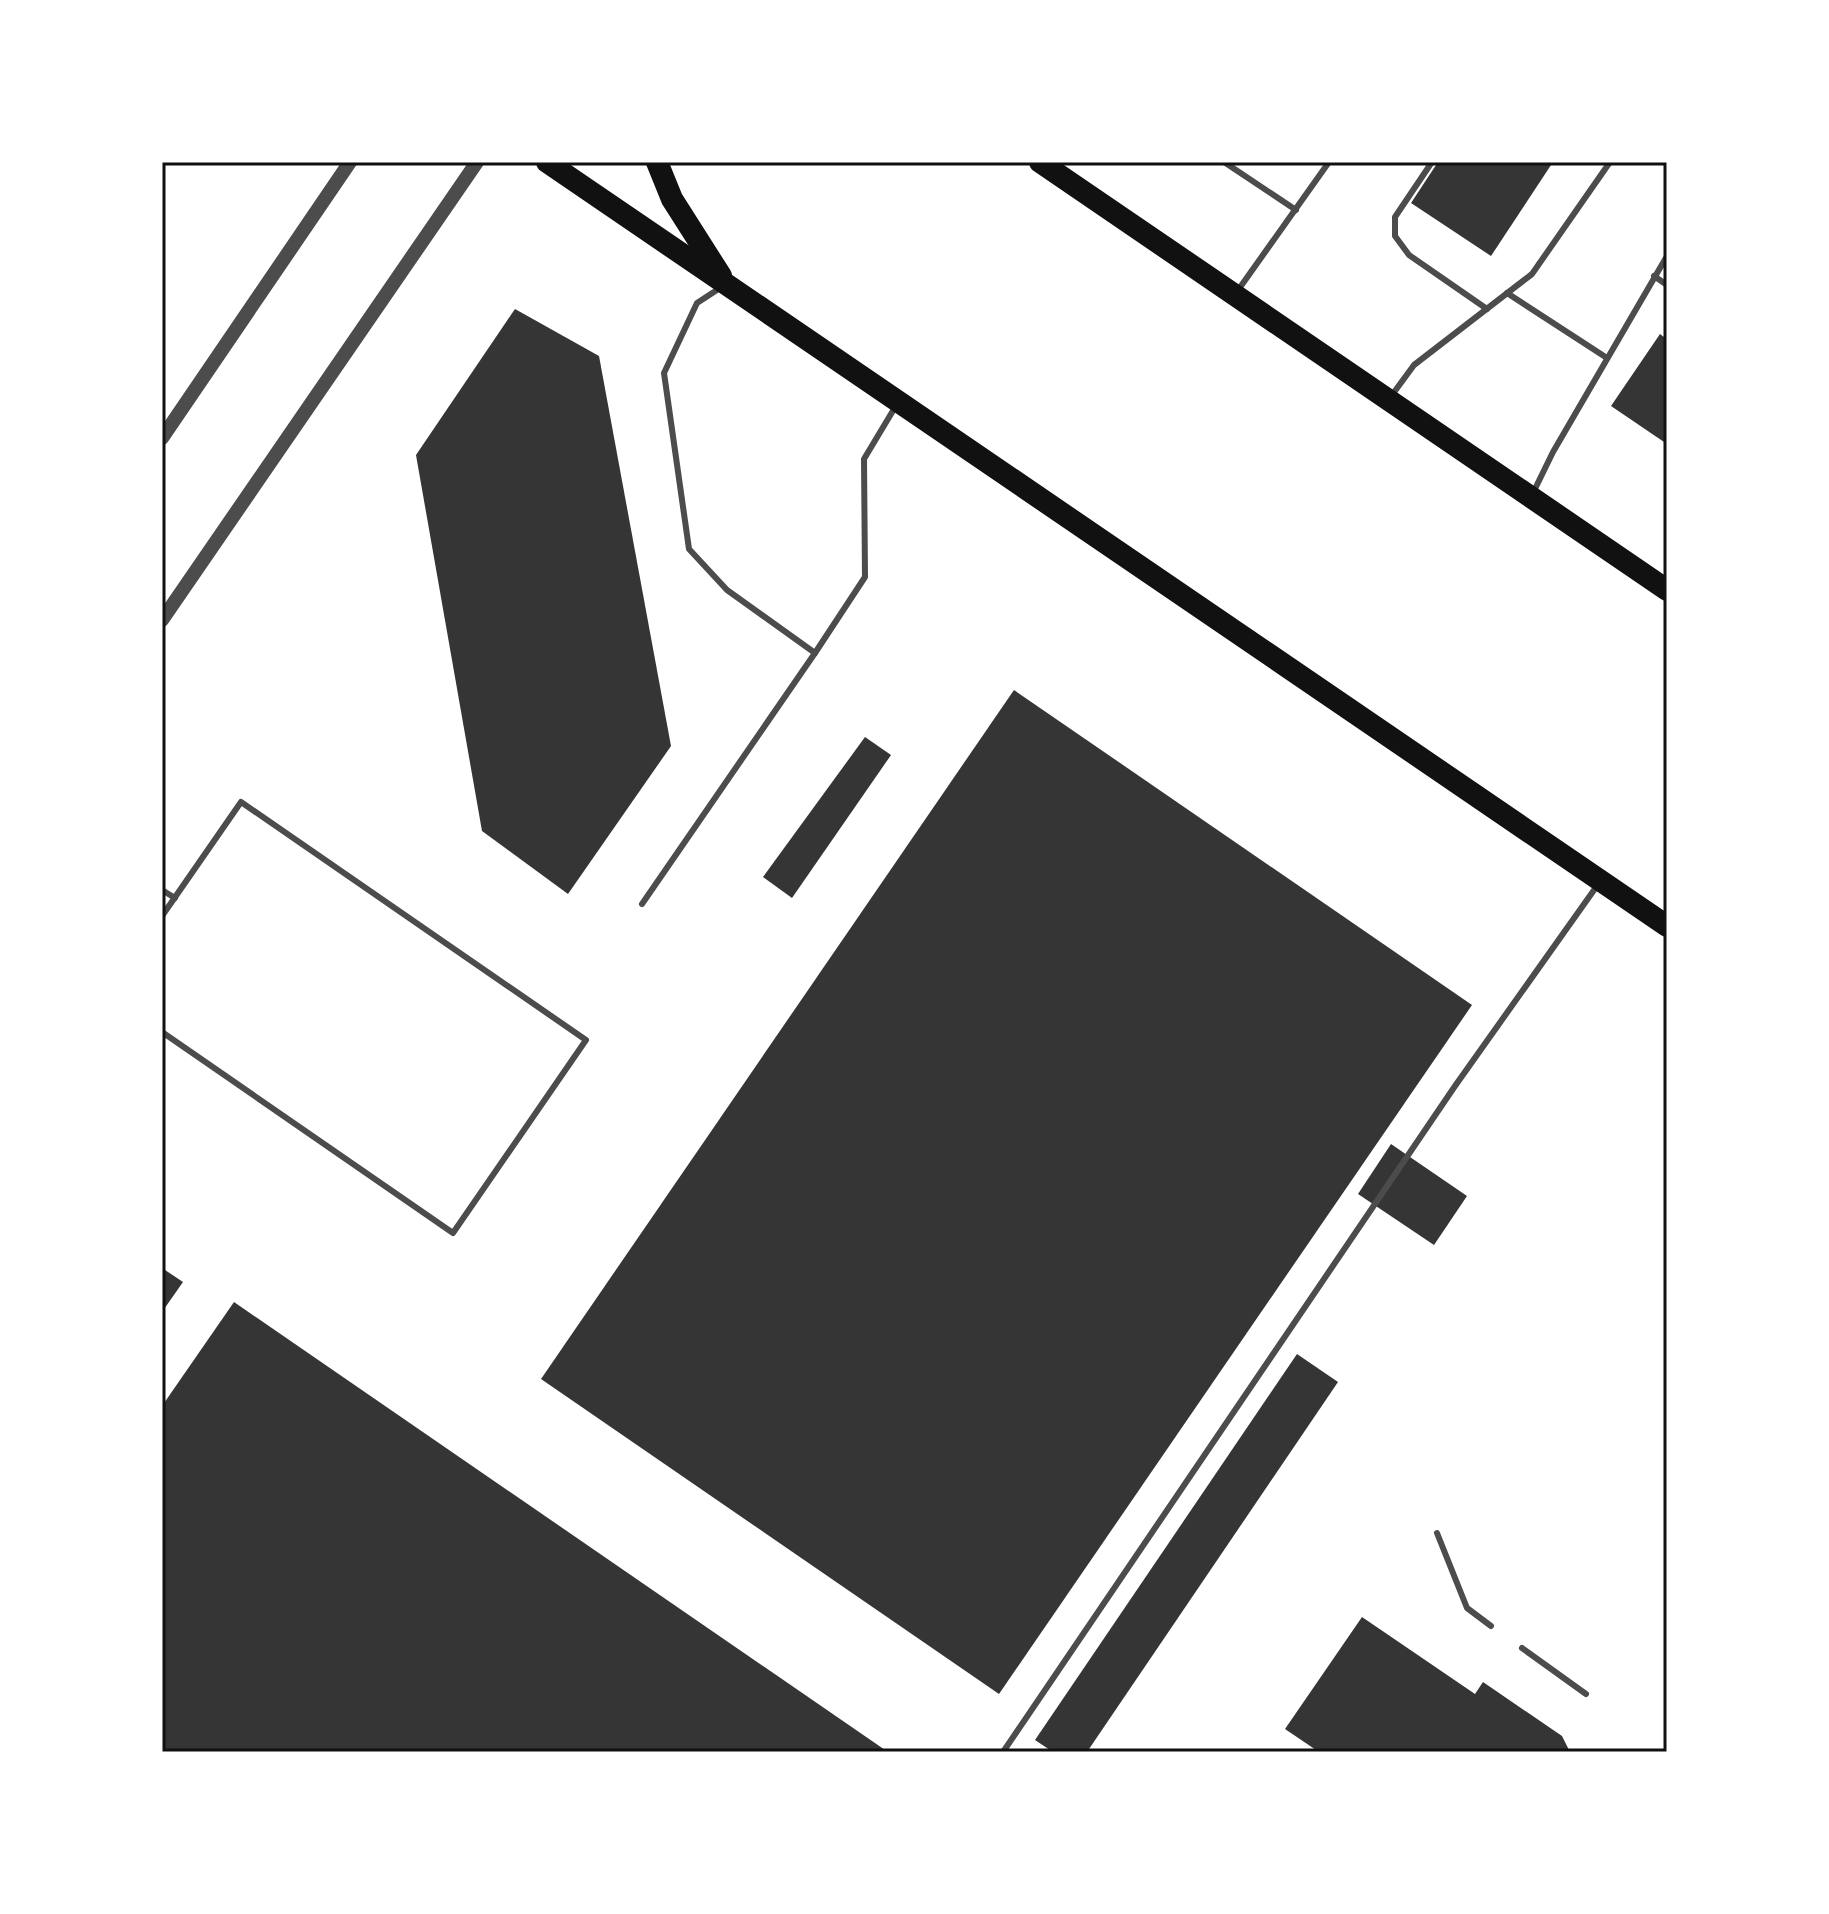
<svg xmlns="http://www.w3.org/2000/svg" width="1829" height="1914" font-family="Ubuntu,sans-serif">
	<rect width="100%" height="100%" fill="#fff"/>
	<g fill="#353535">
		<polygon points="1438,162 1553,162 1491,256 1411,203"/>
		<polygon points="515,309 599,356 671,746 568,894 482,831 416,455"/>
		<polygon points="1667,332 1667,444 1611,406 1660,334 1664,337"/>
		<polygon points="1014,690 1472,1005 999,1694 541,1379"/>
		<polygon points="865,737 891,755 792,898 763,877"/>
		<polygon points="1391,1144 1467,1196 1434,1245 1358,1194"/>
		<polygon points="162,1268 183,1282 162,1312"/>
		<polygon points="234,1302 888,1752 162,1752 162,1406"/>
		<polygon points="1297,1354 1338,1382 1087,1752 1053,1752 1035,1740"/>
		<polygon points="1362,1617 1475,1694 1483,1682 1562,1736 1570,1752 1319,1752 1285,1729"/>
	</g>
	<g fill="none" stroke-linecap="round" stroke-linejoin="round">
		<g stroke="#4c4c4c" stroke-width="6">
			<polyline points="1224,162 1296,210"/>
			<polyline points="1432,162 1395,217 1395,236 1409,255 1487,309"/>
			<polyline points="1654,276 1667,285"/>
			<polyline points="1236,293 1329,162"/>
			<polyline points="1507,293 1607,358"/>
			<polyline points="1392,395 1414,365 1532,274 1610,162"/>
			<polyline points="1532,495 1553,452 1667,256"/>
			<polyline points="815,653 865,577 864,459 897,404"/>
			<polyline points="162,890 175,898"/>
			<polyline points="642,904 815,653 727,590 689,549 664,373 697,303 720,288"/>
			<polyline points="162,916 241,802 586,1040 453,1233 162,1032"/>
			<polyline points="1437,1533 1467,1608 1491,1626"/>
			<polyline points="1522,1648 1586,1694"/>
			<polyline points="1003,1752 1455,1086 1599,883"/>
		</g>
		<g stroke="#4c4c4c" stroke-width="14">
			<polyline points="162,438 350,162"/>
			<polyline points="162,620 477,162"/>
		</g>
		<g stroke="#111" stroke-width="22">
			<polyline points="547,162 1667,926"/>
			<polyline points="657,162 672,199 721,276"/>
			<polyline points="1040,162 1667,590"/>
		</g>
	</g>
	<rect width="1829" height="1914" fill="none" stroke="#ffffff" stroke-width="328"/>
	<rect x="164" y="164" width="1501" height="1586" fill="none" stroke="#111" stroke-width="3"/>
</svg>
